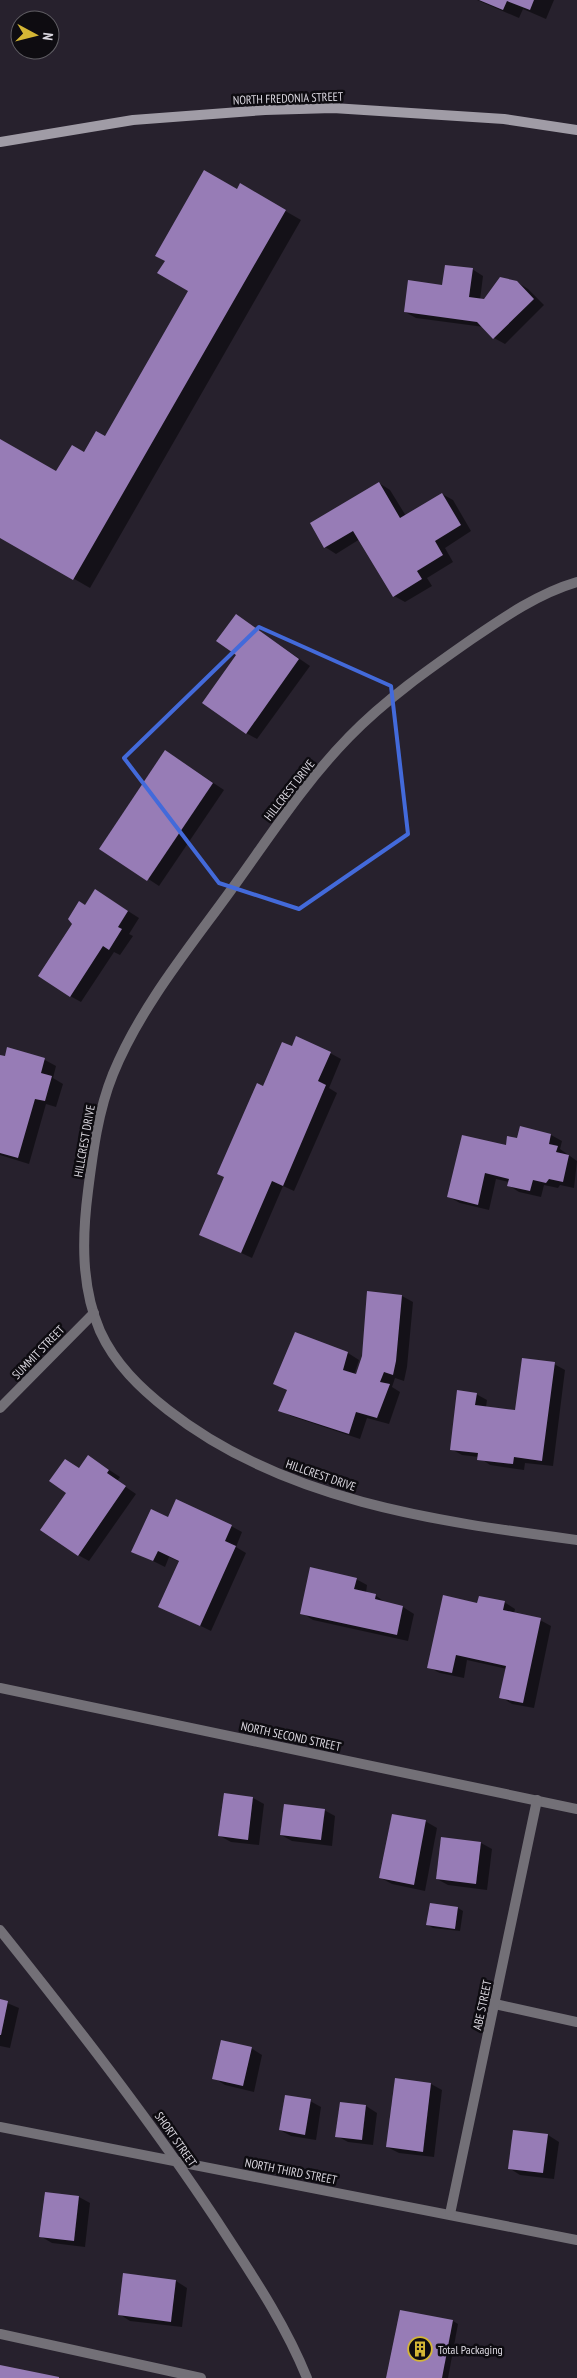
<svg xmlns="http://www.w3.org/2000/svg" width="577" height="2378" font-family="'PT Sans Narrow',sans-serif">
	<rect width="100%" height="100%" fill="#27212d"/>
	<g fill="#0007">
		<polygon points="477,0 554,0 546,19 523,9 519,18"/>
		<polygon points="240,185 301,220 90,588 0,536 0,440 57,473 105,438 190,291"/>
		<polygon points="472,269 483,276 480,300 484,301 517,282 528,289 544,305 505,344 494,338 484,327 416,318 405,312"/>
		<polygon points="379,483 390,490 406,516 442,494 453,500 471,531 445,548 453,562 427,578 432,586 405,602 394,596 360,539 336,554 325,547"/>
		<polygon points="236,615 310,666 257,739 246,733 238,655"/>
		<polygon points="176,758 224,790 159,886 101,848"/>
		<polygon points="106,897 139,918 129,934 133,936 120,955 114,952 81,1002 70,996 85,906"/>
		<polygon points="292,1048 330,1053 341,1059 329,1088 337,1093 294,1191 283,1186 252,1258 201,1234 264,1088"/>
		<polygon points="8,1049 45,1060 56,1066 53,1078 63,1084 56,1107 46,1104 29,1164 0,1155 0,1057 5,1058"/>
		<polygon points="551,1135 562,1141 560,1149 577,1161 574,1188 560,1185 558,1188 544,1185 541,1197 519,1192 508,1185 509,1182 496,1179 489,1210 460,1203 449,1197 506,1146 518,1140"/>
		<polygon points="369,1293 402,1296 413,1302 407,1367 404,1381 395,1378 392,1387 400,1392 389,1424 367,1418 360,1439 291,1416 280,1410 288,1391 275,1384 348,1353 359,1360 354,1375 357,1376 363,1356"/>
		<polygon points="554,1364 565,1370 553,1466 525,1463 524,1470 490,1465 479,1457 462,1455 451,1449 476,1394 487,1400 486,1407 516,1411"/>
		<polygon points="88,1456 120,1477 117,1481 136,1494 89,1561 78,1555 68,1492"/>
		<polygon points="231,1526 242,1532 236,1547 246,1553 211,1631 160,1606 180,1562 169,1557 165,1567 133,1551"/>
		<polygon points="356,1579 367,1585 366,1593 375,1595 386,1603 403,1607 414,1614 408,1641 313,1620 302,1613"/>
		<polygon points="504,1602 515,1609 514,1614 540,1620 551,1626 534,1708 512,1704 501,1697 507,1669 467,1660 464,1678 440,1673 428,1667"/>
		<polygon points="253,1798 264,1804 259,1845 231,1842 220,1836"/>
		<polygon points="324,1810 335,1816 332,1846 292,1841 281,1835"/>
		<polygon points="425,1821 437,1828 425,1891 392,1884 381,1878"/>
		<polygon points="481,1843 492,1849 487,1890 448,1885 437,1879"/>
		<polygon points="431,1904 458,1908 463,1911 460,1931 433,1928 428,1925"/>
		<polygon points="0,2000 19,2008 10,2048 0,2046"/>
		<polygon points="251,2048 262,2055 254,2092 225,2085 214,2078"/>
		<polygon points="431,2084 442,2090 434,2157 399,2153 387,2147"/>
		<polygon points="310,2101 321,2107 316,2140 291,2136 280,2130"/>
		<polygon points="341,2103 366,2106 377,2113 373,2145 348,2142 337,2136"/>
		<polygon points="548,2135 559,2142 554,2179 520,2175 509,2168"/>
		<polygon points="79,2197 90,2203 85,2247 52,2243 40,2236"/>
		<polygon points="124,2275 176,2281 187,2288 182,2327 130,2321 119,2314"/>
		<polygon points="401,2311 453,2321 458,2324 448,2378 388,2378"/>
	</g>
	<g fill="#977cb6">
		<polygon points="479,0 534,0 530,10 507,1 503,10"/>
		<polygon points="204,170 237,189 240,183 286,210 73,580 0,538 0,439 56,471 72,445 84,452 96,431 105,436 188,291 157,273 165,261 155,256"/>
		<polygon points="445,265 473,268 469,297 484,299 500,277 517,281 534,299 493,339 477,322 404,312 408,280 442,285"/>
		<polygon points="379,482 400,518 442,493 461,525 435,541 443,555 417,571 422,579 393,597 353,531 324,548 310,523"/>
		<polygon points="236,614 299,659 246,734 202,703 236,655 216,641"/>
		<polygon points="165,750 213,783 147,881 99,849"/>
		<polygon points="95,889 128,911 118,927 122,929 109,950 103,946 70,997 38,976 72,924 68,919 79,901 85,905"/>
		<polygon points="296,1036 331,1052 318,1081 326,1085 283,1186 272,1181 241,1253 199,1235 224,1177 217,1174 257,1083 263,1086 282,1042 292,1046"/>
		<polygon points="7,1047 45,1058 41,1073 52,1076 45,1101 35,1099 18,1158 0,1153 0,1055 5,1056"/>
		<polygon points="520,1126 551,1134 549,1144 558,1146 556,1152 569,1155 563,1182 549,1179 546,1183 533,1180 530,1191 507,1186 509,1179 485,1173 478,1205 447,1197 462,1135 506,1145 507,1136 517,1138"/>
		<polygon points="367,1291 402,1295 396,1361 393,1375 384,1372 380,1382 390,1384 377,1418 356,1412 349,1434 278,1411 287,1390 273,1384 295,1332 348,1352 343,1370 356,1374 362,1356"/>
		<polygon points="522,1358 555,1362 542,1461 514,1457 513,1464 477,1460 478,1453 450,1450 457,1390 477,1393 475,1405 515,1410"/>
		<polygon points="88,1455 109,1470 107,1473 126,1486 78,1556 40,1530 66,1493 49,1481 65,1459 79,1468"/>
		<polygon points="176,1499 232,1525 225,1541 236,1546 200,1626 158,1607 179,1561 158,1551 153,1561 131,1552 151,1509 168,1517"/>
		<polygon points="310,1567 357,1578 354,1589 376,1594 375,1599 403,1606 397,1635 300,1614"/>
		<polygon points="443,1595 477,1603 479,1596 505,1601 503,1610 541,1618 523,1703 499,1698 506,1666 456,1655 452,1673 427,1668"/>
		<polygon points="224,1793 253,1797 248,1840 218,1836"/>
		<polygon points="284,1804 325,1809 321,1840 280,1835"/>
		<polygon points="392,1814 426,1820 414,1885 379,1878"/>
		<polygon points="441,1837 481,1842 476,1884 436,1879"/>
		<polygon points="430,1903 458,1907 455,1929 426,1925"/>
		<polygon points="0,1999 8,2001 1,2035 0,2035"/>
		<polygon points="221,2040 252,2047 243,2086 212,2079"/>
		<polygon points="395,2078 431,2083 423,2152 386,2147"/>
		<polygon points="285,2095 311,2099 305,2135 279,2130"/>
		<polygon points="340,2102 366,2105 362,2140 335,2137"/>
		<polygon points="513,2130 548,2134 543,2173 508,2169"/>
		<polygon points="45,2192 79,2196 74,2241 39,2237"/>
		<polygon points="123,2273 176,2280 171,2322 118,2315"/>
		<polygon points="400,2310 453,2320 442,2378 386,2378"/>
		<polygon points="0,2365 59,2377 59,2378 0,2378"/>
	</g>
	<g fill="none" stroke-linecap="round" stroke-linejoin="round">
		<g stroke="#737077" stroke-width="10">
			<polyline points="495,2004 577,2022"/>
			<polyline points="0,2334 201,2378"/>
		</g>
		<g stroke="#737077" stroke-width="10">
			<path d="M577 582C539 593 504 617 472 639 429 669 386 699 349 737 307 780 274 830 239 879 195 941 142 1003 113 1074 98 1111 93 1151 88 1191 82 1238 81 1287 100 1331 115 1364 140 1388 168 1410 284 1501 435 1521 577 1540"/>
			<polyline points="0,1408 94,1313"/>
			<polyline points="0,1688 577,1809"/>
			<path d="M0 1930C76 2025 150 2120 217 2221 250 2272 284 2321 307 2378"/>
			<polyline points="0,2127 577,2240"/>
			<polyline points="450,2214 537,1800"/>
		</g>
		<polyline stroke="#a09ca6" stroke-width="10" points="0,142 133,120 265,110 333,108 504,119 577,130"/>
	</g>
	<path fill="none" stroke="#436ada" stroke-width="4" stroke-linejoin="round" d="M259 627 391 686 408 834 299 909 219 883 124 758Z"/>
	<defs>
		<g id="building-ring" transform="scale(1.25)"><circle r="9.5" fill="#0e0c11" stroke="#d4b635" stroke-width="1.5"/><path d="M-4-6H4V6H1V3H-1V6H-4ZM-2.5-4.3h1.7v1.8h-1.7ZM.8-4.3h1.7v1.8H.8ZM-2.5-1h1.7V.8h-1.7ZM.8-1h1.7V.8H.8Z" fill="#d4b635"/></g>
	</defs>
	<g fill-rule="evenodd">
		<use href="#building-ring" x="420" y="2349"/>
	</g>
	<g text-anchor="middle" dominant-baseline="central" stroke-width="5" stroke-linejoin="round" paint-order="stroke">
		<g font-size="12" fill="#dbd8e0" stroke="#0e0c11">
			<text transform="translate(288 98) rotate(-2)">NORTH FREDONIA STREET</text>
			<text transform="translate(289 790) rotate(-52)">HILLCREST DRIVE</text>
			<text transform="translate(84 1141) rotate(-80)">HILLCREST DRIVE</text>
			<text transform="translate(38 1352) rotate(-46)">SUMMIT STREET</text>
			<text transform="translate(321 1475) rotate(19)">HILLCREST DRIVE</text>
			<text transform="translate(291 1736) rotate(12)">NORTH SECOND STREET</text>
			<text transform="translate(482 2005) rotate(-78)">ABE STREET</text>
			<text transform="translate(176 2139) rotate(55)">SHORT STREET</text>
			<text transform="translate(291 2171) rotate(11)">NORTH THIRD STREET</text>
		</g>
		<g font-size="12" fill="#dbd8e0" stroke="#0e0c11" text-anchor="start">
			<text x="438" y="2349">Total Packaging</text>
		</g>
	</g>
	<g transform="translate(35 35) rotate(97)"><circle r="24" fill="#0e0c11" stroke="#605e64"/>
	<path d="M0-4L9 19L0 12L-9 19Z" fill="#d4b635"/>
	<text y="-8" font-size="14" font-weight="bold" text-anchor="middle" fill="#dbd8e0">N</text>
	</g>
</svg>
